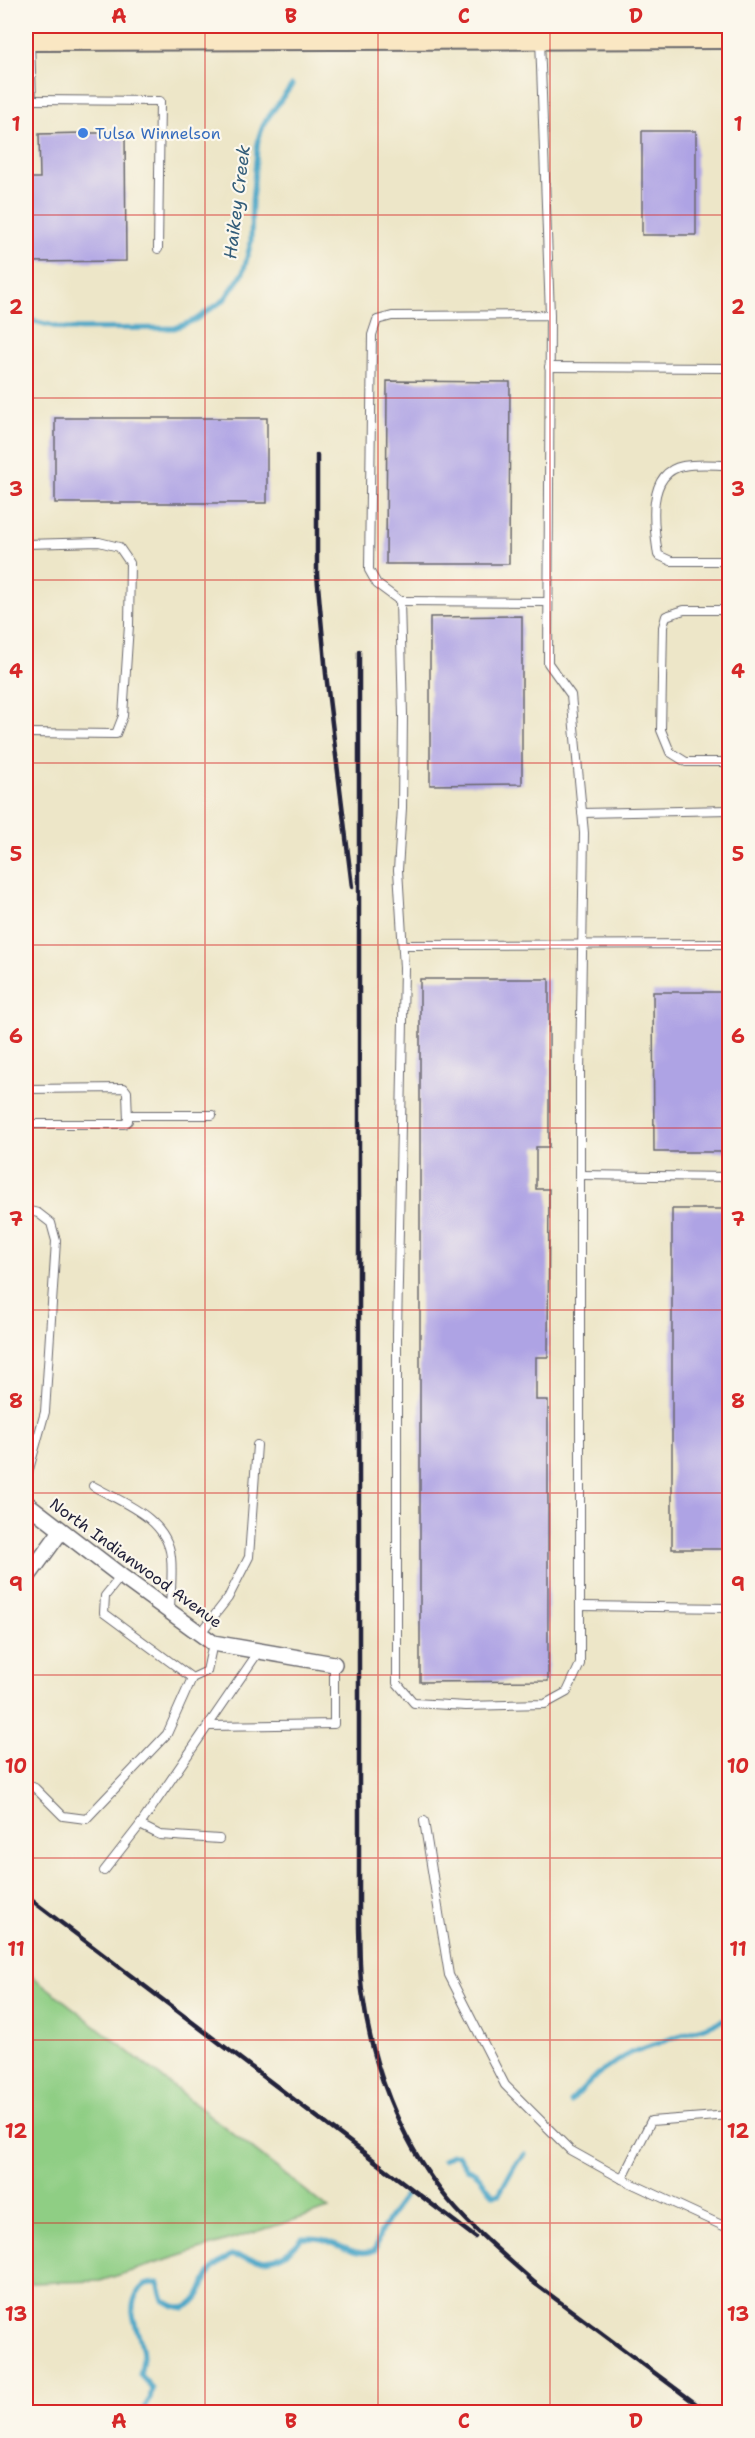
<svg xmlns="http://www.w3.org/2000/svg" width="755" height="2438" font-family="'Shantell Sans',sans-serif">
	<rect width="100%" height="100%" fill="#fbf7ec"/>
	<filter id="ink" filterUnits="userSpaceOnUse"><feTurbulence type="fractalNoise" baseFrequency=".0167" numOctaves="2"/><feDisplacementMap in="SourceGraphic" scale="12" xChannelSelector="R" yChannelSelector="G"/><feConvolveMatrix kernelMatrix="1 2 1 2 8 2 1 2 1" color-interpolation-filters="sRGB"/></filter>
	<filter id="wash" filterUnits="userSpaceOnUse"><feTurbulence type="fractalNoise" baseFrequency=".008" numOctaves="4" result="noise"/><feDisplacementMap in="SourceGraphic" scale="24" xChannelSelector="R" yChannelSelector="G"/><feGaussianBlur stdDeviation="1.35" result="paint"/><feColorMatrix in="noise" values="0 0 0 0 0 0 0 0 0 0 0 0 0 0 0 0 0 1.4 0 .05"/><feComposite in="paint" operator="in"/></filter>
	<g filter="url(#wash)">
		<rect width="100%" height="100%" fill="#ede6c8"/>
		<polygon fill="#8fce84" stroke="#587860" stroke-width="1.5" points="26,1971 329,2209 100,2281 26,2283"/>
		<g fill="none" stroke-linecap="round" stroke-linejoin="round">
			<g stroke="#48a6c7" stroke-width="5">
				<polyline points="26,319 65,329 175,328 195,320 224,300 243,273 251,242 252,201 258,140 264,123 292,85"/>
				<polyline points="570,2102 598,2074 630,2053 730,2018"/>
				<path d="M443 2160 452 2155H458L467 2169C482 2173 483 2185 494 2195L499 2194 516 2163 525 2154"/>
				<path d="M141 2412 150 2399 152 2388 140 2375C141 2369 143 2362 143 2356 143 2334 124 2314 138 2292 143 2284 149 2283 158 2283L163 2300 174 2306 185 2308C207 2295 200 2285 212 2270 217 2264 225 2260 231 2255 262 2262 280 2265 302 2238 308 2238 315 2238 321 2239 337 2243 359 2259 375 2250L381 2231 404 2196"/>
			</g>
		</g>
		<g id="blocks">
			<g fill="#aea3e4">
				<rect x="642" y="131" width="54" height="104"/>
				<polygon points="83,133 125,133 126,261 26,262 26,178 40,178 39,134"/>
				<polygon points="387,381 510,382 509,564 386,564"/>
				<rect x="55" y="418" width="212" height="85"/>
				<polygon points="522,616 522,784 430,785 430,617"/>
				<polygon points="420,979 549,979 549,1147 536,1147 536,1189 549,1189 548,1357 536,1357 536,1400 548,1400 548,1681 420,1682"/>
				<polygon points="653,992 729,992 729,1152 654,1152"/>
				<rect x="672" y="1209" width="57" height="340"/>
			</g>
		</g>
	</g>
	<g filter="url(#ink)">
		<use href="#blocks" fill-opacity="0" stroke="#69676c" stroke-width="1.5"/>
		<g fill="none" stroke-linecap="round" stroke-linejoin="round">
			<g stroke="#69676c" stroke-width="10">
				<g id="lane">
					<polyline points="540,39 550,315 548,663 571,695 584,833 580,1074 580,1664 567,1692 545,1704 466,1706 414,1703 397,1683 397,1333 404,968 398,870 402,808 403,715 400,601 377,584 369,570 372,335 377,320 392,316 550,315"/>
					<polyline points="32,100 160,101 158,249"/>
					<polyline points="26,102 32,100 30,43"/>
					<polyline points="549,367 730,368"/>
					<path d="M730 465C715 465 697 463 683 466 645 473 654 528 658 555L671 561H730"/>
					<polyline points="26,544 99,542 119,547 130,563 129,625 123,716 116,734 26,733"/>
					<polyline points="400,601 547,602"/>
					<polyline points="730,610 684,610 666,616 663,627 661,730 670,752 686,762 730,762"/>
					<polyline points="582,813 730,810"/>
					<polyline points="403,945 730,944"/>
					<polyline points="26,1089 124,1088 127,1092 128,1121 124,1124 26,1124"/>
					<polyline points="128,1115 212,1115"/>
					<polyline points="580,1175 730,1177"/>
					<polyline points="26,1210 38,1213 51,1223 56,1241 45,1412 26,1480"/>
					<path d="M93 1486C123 1503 167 1518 171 1557 173 1575 170 1595 170 1613"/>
					<polyline points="121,1576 105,1596 104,1613 192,1678 207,1671 213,1643"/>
					<polyline points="580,1606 730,1608"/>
					<polyline points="200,1634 228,1598 249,1557 257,1445"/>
					<polyline points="208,1726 334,1724 334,1664"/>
					<polyline points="26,1784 35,1788 63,1816 86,1819 167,1734 192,1678"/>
					<polyline points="424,1821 449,1975 505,2085 570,2150 622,2179"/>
					<polyline points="219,1839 160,1835 140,1825 259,1651"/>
					<polyline points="104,1871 140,1825"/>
					<polyline points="730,2115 651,2121 622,2179 730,2229"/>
				</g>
			</g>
			<g stroke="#69676c" stroke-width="18">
				<g id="street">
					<polyline points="26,1503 121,1576 213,1643 334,1664"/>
					<polyline points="26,1579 61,1531"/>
				</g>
			</g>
			<g stroke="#69676c" stroke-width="26">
				<polyline id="secondary" points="26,39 730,37"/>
			</g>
			<use href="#lane" stroke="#fff" stroke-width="8"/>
			<use href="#street" stroke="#fff" stroke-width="15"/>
			<use href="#secondary" stroke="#fae7c3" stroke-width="22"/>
			<g stroke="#22223b" stroke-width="4.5">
				<polyline points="317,455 317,574 326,674 352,887"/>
				<path d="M359 652V1928C360 1951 359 1975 363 1997 372 2066 399 2136 441 2191 468 2226 503 2254 536 2284"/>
				<polyline points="26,1896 475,2237"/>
				<polyline points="529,2279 707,2412"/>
			</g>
		</g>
	</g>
	<path fill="none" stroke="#d62828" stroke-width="1.5" stroke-opacity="0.55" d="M205 26V2412M378 26V2412M550 26V2412M26 215H730M26 398H730M26 580H730M26 763H730M26 945H730M26 1128H730M26 1310H730M26 1493H730M26 1675H730M26 1858H730M26 2040H730M26 2223H730"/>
	<circle fill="#3f7fe0" stroke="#fbf7ec" stroke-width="2" cx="83" cy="133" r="6"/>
	<g text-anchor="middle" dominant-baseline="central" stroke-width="4.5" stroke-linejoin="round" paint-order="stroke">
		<g font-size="16" fill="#366cbe" stroke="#fbf7ec" text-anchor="start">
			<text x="95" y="133">Tulsa Winnelson</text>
		</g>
		<g font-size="16" fill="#22223b" stroke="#fbf7ec">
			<text transform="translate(136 1563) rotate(36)">North Indianwood Avenue</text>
		</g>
		<g font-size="18" font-style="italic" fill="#335d7a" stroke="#fbf7ec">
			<text transform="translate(237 202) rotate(-83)">Haikey Creek</text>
		</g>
	</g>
	<rect width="755" height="2438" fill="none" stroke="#fbf7ec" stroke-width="66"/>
	<rect x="33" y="33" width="689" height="2372" fill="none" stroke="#d62828" stroke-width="2"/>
	<g font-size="20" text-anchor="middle" font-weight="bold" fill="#d62828">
		<text x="119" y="23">A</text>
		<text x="291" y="23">B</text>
		<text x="464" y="23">C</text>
		<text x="636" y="23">D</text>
		<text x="16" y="131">1</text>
		<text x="738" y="131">1</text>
		<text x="16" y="314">2</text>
		<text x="738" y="314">2</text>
		<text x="16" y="496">3</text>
		<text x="738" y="496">3</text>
		<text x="16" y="678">4</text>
		<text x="738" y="678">4</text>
		<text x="16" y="861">5</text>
		<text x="738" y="861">5</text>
		<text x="16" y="1043">6</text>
		<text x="738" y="1043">6</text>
		<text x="16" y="1226">7</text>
		<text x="738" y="1226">7</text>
		<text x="16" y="1408">8</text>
		<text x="738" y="1408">8</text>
		<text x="16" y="1591">9</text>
		<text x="738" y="1591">9</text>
		<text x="16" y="1773">10</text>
		<text x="738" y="1773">10</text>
		<text x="16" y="1956">11</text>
		<text x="738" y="1956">11</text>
		<text x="16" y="2138">12</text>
		<text x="738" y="2138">12</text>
		<text x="16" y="2321">13</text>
		<text x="738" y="2321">13</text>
		<text x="119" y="2428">A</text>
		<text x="291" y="2428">B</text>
		<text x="464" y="2428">C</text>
		<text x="636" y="2428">D</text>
	</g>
</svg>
